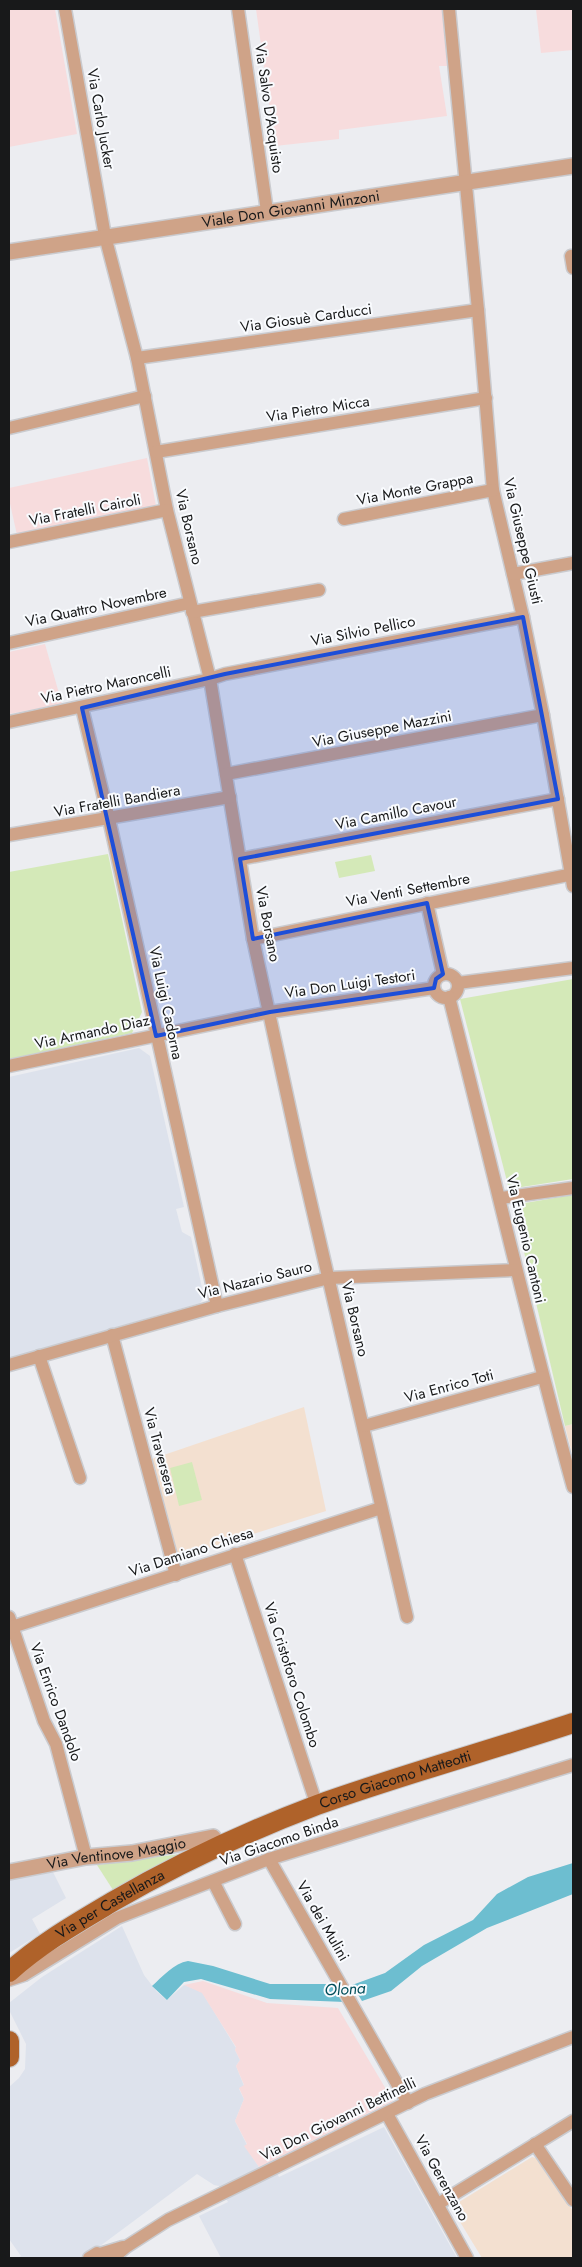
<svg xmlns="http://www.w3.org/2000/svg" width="582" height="2267" font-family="Jost,sans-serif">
	<rect width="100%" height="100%" fill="#ecedf1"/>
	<g fill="#dde2ec">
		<polygon points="139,1048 150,1056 184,1207 176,1209 182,1232 191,1237 204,1297 200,1303 9,1358 9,1077"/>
		<polygon points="53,1872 66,1898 32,1919 40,1934 9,1953 9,1880"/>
		<polygon points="122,1926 144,1975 157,1992 167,2000 184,1985 202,1992 236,2048 235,2050 240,2060 236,2066 244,2086 239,2089 244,2099 235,2121 247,2145 245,2146 259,2167 271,2161 279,2177 384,2127 457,2258 221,2258 199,2216 228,2202 219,2186 214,2185 197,2174 84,2258 18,2258 21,2256 9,2239 9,2087 19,2078 25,2069 26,2044 9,2010 9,2003 42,1977"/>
	</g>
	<g fill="#f7dcdd">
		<polygon points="9,9 55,9 77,134 9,147"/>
		<polygon points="256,9 442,9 447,66 439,66 447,116 339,130 339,139 275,146"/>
		<polygon points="536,9 573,9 573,50 541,53"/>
		<polygon points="147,458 156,506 17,535 9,499 9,488"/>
		<polygon points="45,644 62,704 9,714 9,652"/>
		<polygon points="203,1981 267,2003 338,2008 393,2101 259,2167 244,2146 247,2144 235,2121 244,2099 239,2088 244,2085 236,2066 240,2060 235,2050 236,2047 202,1993 184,1985"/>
	</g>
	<g fill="#f3e0d0">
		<polygon points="304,1407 326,1511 183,1556 176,1556 152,1459"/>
		<polygon points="573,1424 573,1457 565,1426"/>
		<polygon points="532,2157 539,2159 573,2211 573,2258 482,2258 451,2207"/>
	</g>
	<g fill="#d4e9b8">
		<polygon points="108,854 142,1012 132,1033 9,1059 9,872"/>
		<polygon points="371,855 375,871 339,878 335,862"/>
		<polygon points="573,979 573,1179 509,1189 460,999"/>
		<polygon points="573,1195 573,1424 565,1426 513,1205"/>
		<polygon points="192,1462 202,1500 179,1506 170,1468"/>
		<polygon points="180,1854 113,1890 97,1865"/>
	</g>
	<g fill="#6dbed0">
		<polygon points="573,1863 573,1894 487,1928 422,1966 391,1991 362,2001 352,1985 385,1973 424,1945 473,1920 497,1894 528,1877"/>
		<path d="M188 1961 213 1966 270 1984H335L345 2002 270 1999 201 1979 184 1982 167 2000 152 1986C162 1977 174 1963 188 1961Z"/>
	</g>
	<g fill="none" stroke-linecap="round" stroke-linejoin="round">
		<g stroke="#cacbcf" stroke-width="15">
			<g id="minor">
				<polyline points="65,9 105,236 137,358 167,510 210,679 253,939 301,1160 407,1617"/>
				<polyline points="238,9 267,211"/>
				<polyline points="449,9 478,310 493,490 523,617 543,715 573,886"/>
				<polyline points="571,256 573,268"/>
				<polyline points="137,358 478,310"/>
				<polyline points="9,428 145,396"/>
				<polyline points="156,452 486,398"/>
				<polyline points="344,519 493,490"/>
				<polyline points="9,542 167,510"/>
				<polyline points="513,574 573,563"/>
				<polyline points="192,612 319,590"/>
				<polyline points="9,643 190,603"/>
				<polyline points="82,708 109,819 217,1306"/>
				<polyline points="9,722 210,679 225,674 523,617"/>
				<polyline points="226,774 543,715"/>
				<polyline points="9,835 230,797"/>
				<polyline points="240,859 558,799"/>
				<polyline points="427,903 443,974"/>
				<polyline points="253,939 573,874"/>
				<circle cx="446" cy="986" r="12"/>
				<polyline points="458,983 573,968"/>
				<path d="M449 997C491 1161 528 1325 573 1487"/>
				<polyline points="9,1066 270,1012 434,988"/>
				<polyline points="501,1198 573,1188"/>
				<polyline points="112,1335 176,1575"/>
				<polyline points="39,1356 80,1478"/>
				<polyline points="9,1365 217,1306 329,1278 516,1270"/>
				<polyline points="364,1426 542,1377"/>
				<polyline points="235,1554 317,1806"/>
				<polyline points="9,1617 44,1721 56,1744 86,1857"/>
				<polyline points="12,1627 381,1508"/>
				<polyline points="269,1859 408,2103"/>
				<polyline points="213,1881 235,1924"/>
				<polyline points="9,1980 24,1975 117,1918 269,1859 573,1765"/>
				<polyline points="387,2114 467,2258"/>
				<polyline points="535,2144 573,2200"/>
				<polyline points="438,2204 573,2121"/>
				<polyline points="100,2254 123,2247"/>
				<polyline points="89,2258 97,2253 105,2258"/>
				<polyline points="113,2258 126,2247 168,2220 425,2094 573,2037"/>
			</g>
		</g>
		<g stroke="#cacbcf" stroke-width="18">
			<g id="tertiary">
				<path id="s1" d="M9 252 573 166"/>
				<path id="s2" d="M9 1872 86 1857 132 1853 213 1837 219 1845"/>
			</g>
		</g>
		<g stroke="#cacbcf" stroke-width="22">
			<g id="primary">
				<path id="s3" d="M9 1972C40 1944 75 1924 112 1902 177 1864 246 1832 317 1805 401 1775 488 1751 573 1723"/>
				<polyline points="9,2041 9,2057"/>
			</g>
		</g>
		<use href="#minor" stroke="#cfa388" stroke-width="12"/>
		<use href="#tertiary" stroke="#cfa388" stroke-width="15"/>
		<use href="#primary" stroke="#af622a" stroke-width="20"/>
	</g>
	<path fill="#1d4ed8" fill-opacity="0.2" stroke="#1d4ed8" stroke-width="4" stroke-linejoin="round" d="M523 617 558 799 240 859 253 939 427 903 443 974 436 979 434 988 270 1012 156 1036 82 708 225 674Z"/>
	<g text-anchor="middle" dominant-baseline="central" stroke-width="4" stroke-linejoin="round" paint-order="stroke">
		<g font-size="15" fill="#18191a" stroke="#f9fbfe">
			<text transform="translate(269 108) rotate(82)">Via Salvo D'Acquisto</text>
			<text transform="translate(101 119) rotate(80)">Via Carlo Jucker</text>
			<text stroke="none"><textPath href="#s1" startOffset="285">Viale Don Giovanni Minzoni</textPath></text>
			<text transform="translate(306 318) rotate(-8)">Via Giosuè Carducci</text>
			<text transform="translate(318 409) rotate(-9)">Via Pietro Micca</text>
			<text transform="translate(415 489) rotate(-11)">Via Monte Grappa</text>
			<text transform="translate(85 510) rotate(-11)">Via Fratelli Cairoli</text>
			<text transform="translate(189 527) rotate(77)">Via Borsano</text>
			<text transform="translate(523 541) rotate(77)">Via Giuseppe Giusti</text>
			<text transform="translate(96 607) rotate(-12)">Via Quattro Novembre</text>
			<text transform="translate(363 631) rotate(-11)">Via Silvio Pellico</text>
			<text transform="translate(106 685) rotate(-12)">Via Pietro Maroncelli</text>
			<text transform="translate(382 729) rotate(-11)">Via Giuseppe Mazzini</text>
			<text transform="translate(117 801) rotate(-10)">Via Fratelli Bandiera</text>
			<text transform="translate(396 813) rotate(-11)">Via Camillo Cavour</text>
			<text transform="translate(408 890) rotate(-11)">Via Venti Settembre</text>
			<text transform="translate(268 924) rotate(79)">Via Borsano</text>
			<text transform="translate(350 984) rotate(-8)">Via Don Luigi Testori</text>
			<text transform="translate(166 1003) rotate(78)">Via Luigi Cadorna</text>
			<text transform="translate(92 1032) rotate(-12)">Via Armando Diaz</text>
			<text transform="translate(526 1239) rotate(77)">Via Eugenio Cantoni</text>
			<text transform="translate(255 1280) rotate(-14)">Via Nazario Sauro</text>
			<text transform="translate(355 1319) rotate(77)">Via Borsano</text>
			<text transform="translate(449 1386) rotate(-15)">Via Enrico Toti</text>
			<text transform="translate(160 1451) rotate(75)">Via Traversera</text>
			<text transform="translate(191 1552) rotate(-18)">Via Damiano Chiesa</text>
			<text transform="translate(292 1675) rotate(72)">Via Cristoforo Colombo</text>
			<text transform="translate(56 1702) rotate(70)">Via Enrico Dandolo</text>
			<text stroke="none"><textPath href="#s3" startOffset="434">Corso Giacomo Matteotti</textPath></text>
			<text transform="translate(279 1841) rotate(-19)">Via Giacomo Binda</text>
			<text stroke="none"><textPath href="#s2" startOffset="109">Via Ventinove Maggio</textPath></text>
			<text stroke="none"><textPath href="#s3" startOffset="122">Via per Castellanza</textPath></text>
			<text transform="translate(323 1921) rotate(60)">Via dei Mulini</text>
			<text transform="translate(338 2119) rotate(-26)">Via Don Giovanni Bettinelli</text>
			<text transform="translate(442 2178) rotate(61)">Via Gerenzano</text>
		</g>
		<g font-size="16" font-style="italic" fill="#014e5a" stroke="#f9fbfe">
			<text transform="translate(345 1989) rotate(-3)">Olona</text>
		</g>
	</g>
	<rect width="582" height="2267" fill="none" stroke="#18191a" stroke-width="20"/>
</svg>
